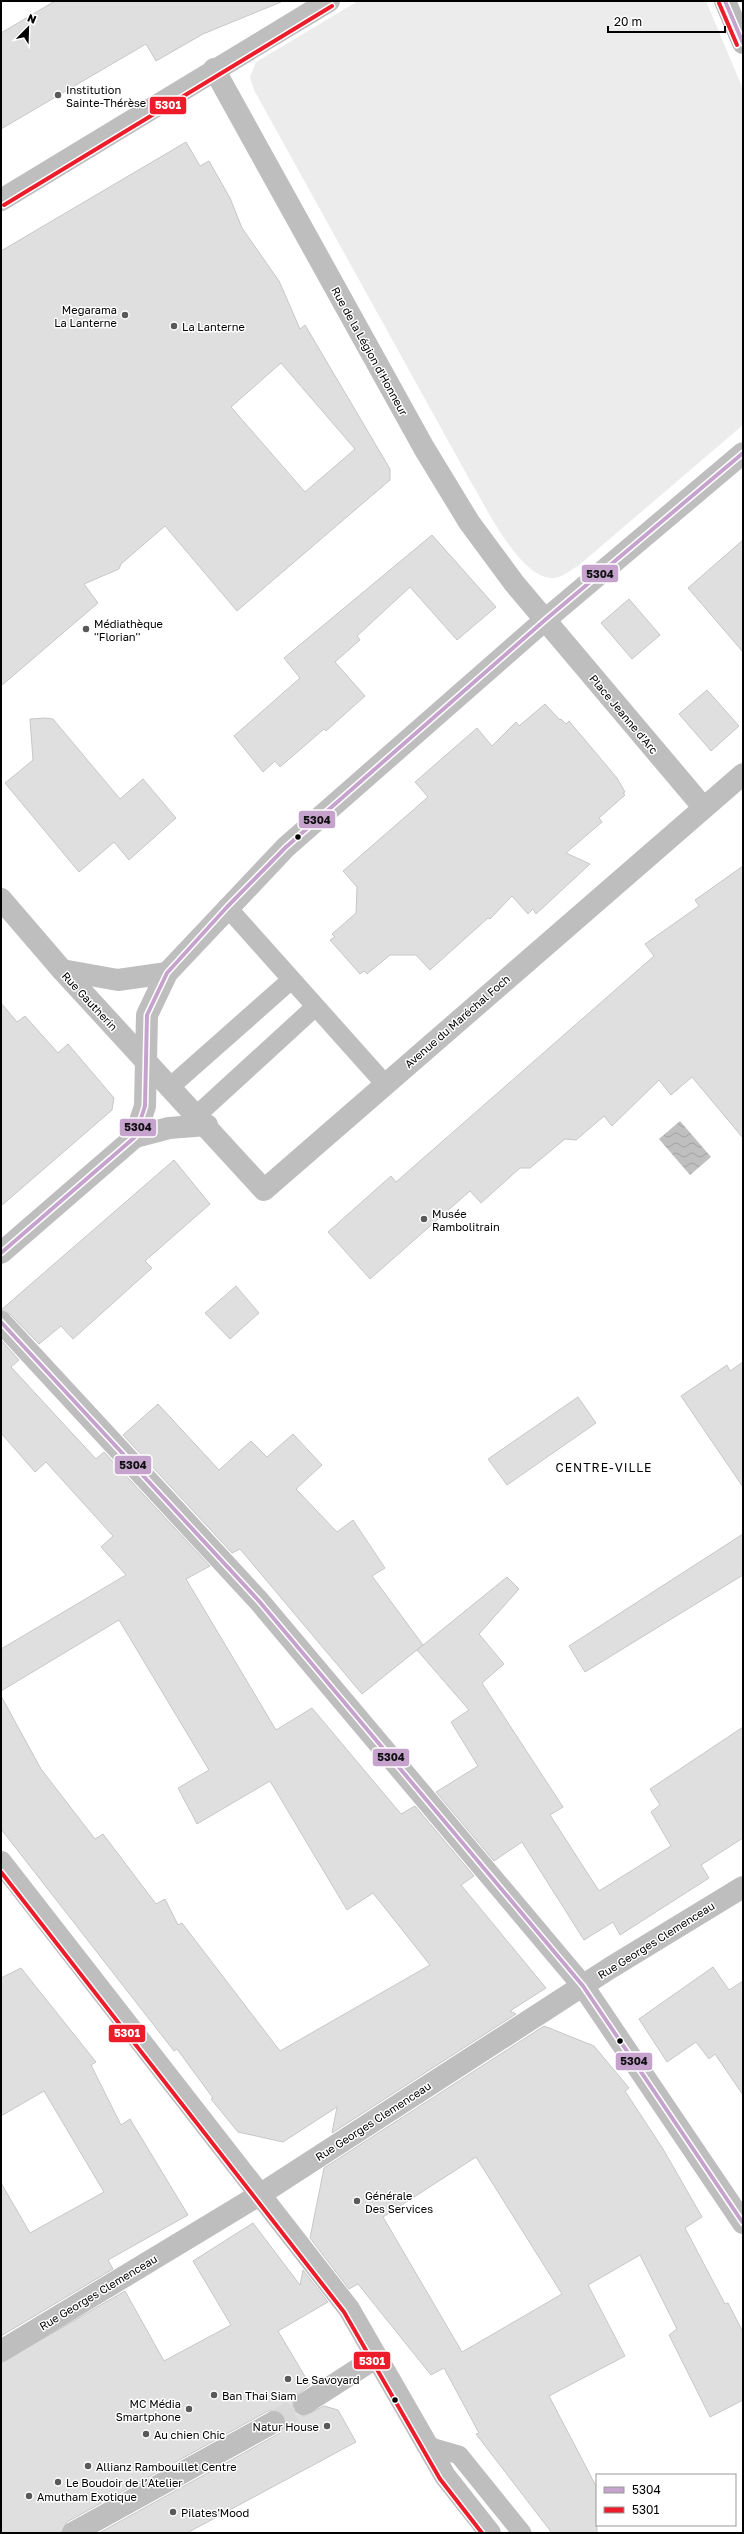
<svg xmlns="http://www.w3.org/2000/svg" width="744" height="2534" font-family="'Golos Text',sans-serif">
	<defs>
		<pattern id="water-waves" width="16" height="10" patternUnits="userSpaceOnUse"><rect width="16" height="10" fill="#bfbfbf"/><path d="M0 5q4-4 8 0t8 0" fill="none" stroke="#a2a2a2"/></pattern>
	</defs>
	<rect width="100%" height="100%" fill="#fff"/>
	<path fill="#ececec" d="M358 1H706L743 89V425L578 566C572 569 565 575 559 577 524 588 487 508 472 484L254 90 250 77 256 62Z"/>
	<polygon fill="url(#water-waves)" points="680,1121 711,1157 690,1175 659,1139"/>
	<g fill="#dfdfdf" stroke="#c7c7c7" fill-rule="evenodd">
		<polygon points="55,1 281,1 281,2 203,34 156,61 146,44 1,129 1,33"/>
		<path d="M186 142 200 166 209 161 230 198 242 228 279 281 300 329 305 325 390 469V480L237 611 165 526 121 564 119 569 84 584 98 603 1 686V251ZM281 363 355 449 305 492 231 407Z"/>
		<polygon points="432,535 496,607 457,640 410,587 357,636 360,640 335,662 365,696 326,731 324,729 280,767 275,761 263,772 234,736 300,678 284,658"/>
		<polygon points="743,540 743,652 688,588"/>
		<polygon points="629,599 660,635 632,659 601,623"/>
		<polygon points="707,690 739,726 711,751 679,714"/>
		<polygon points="545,704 560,720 561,719 566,724 569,721 617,778 625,792 623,793 625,795 599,818 602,822 566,853 590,864 536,914 533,909 528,914 512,896 490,919 488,918 430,970 416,955 390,955 367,974 364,971 360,974 330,940 335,937 332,934 356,913 357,887 343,871 428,797 415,782 477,728 492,746 516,722 519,726"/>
		<polygon points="45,718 53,719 120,799 143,779 176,818 129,860 114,842 79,872 5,783 33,760 30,719"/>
		<polygon points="743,866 743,1138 692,1077 671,1095 659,1080 612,1126 604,1116 576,1140 565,1139 530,1168 520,1168 481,1203 470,1191 370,1279 328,1232 391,1176 396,1182 654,956 645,944 699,906 695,900"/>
		<polygon points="1,1003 17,1022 25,1016 58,1053 68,1044 114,1098 112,1110 1,1206"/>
		<polygon points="174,1160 210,1204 145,1261 152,1268 73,1339 61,1326 39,1344 10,1314 1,1310"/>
		<polygon points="236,1286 259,1313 230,1339 205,1313"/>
		<polygon points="1,1340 19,1360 11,1367 96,1459 104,1452 210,1566 186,1579 276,1730 312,1708 401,1814 415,1806 474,1876 461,1885 546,1988 510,2011 516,2014 332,2133 337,2107 283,2142 238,2132 211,2099 213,2098 177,2049 174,2051 1,1829 1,1696 41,1769 95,1839 103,1834 156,1904 165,1899 178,1925 182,1923 280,2051 430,1965 373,1893 347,1910 270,1781 197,1824 178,1788 209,1770 119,1620 1,1691 1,1649 126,1575 101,1547 113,1536 46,1462 35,1472 1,1433"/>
		<polygon points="743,1362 743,1487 681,1396 727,1365 730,1371"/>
		<polygon points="578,1397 596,1423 507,1485 488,1459"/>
		<polygon points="158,1404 219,1470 251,1441 267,1457 293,1434 322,1465 296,1489 337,1532 353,1520 385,1568 372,1576 423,1645 362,1694 240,1549 232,1553 123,1435"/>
		<polygon points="743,1534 743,1575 585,1672 569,1646"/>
		<polygon points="507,1577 519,1589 479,1634 504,1664 482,1683 563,1807 550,1815 599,1891 671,1846 651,1812 660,1805 650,1789 743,1727 743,1838 701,1865 709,1878 620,1935 613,1922 584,1940 522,1842 494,1861 436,1792 478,1766 451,1722 469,1710 417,1650"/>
		<polygon points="713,1967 729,1990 743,1981 743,2095 715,2054 709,2059 696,2042 667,2062 639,2019"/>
		<polygon points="21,1968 96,2062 91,2065 121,2125 130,2119 188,2215 108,2260 113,2269 1,2336 1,2183 30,2233 104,2192 44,2091 1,2116 1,1978"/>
		<path d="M544 2026 594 2046 629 2088 625 2091 663 2149 702 2217 685 2228 725 2304 728 2303 743 2332V2400L710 2417 669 2335 677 2329 640 2255 588 2285 625 2356 549 2396 597 2488V2533H552L476 2434 479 2433 444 2368 431 2375 358 2284 349 2289 310 2238 324 2168ZM476 2157 562 2294 462 2352 383 2217Z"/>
		<polygon points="253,2223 300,2285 303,2270 328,2302 278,2331 310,2385 293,2398 293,2410 304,2416 324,2406 338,2410 356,2442 187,2533 99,2533 280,2433 286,2423 285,2416 280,2411 268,2411 67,2522 61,2533 1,2533 1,2363 125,2291 164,2361 231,2325 193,2261"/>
	</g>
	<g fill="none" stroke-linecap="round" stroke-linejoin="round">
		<polyline stroke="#d9d9d9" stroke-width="22" stroke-dasharray="22 11" stroke-linecap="butt" points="274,2422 304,2404"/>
		<g stroke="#bebebe" stroke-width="19">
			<polyline points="227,907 385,1084"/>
			<polyline points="170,1087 291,980"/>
			<polyline points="197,1115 315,1007"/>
			<polyline points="428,2446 459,2455 522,2533"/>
		</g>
		<g stroke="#bebebe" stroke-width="22">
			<polyline points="214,69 424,448 469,522 514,583 703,807"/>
			<polyline points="1,200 329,1"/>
			<polyline points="1,899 62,970 264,1190 743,774"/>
			<polyline points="62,970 118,980 167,973"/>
			<polyline points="135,1137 145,1106 147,1015 167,973 286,847 545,620 743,453"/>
			<polyline points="1,1253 135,1137 169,1128 207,1125"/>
			<polyline points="1,1322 259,1601 583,1986 743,2223"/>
			<polyline points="1,1862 349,2309 445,2476 490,2533"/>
			<polyline points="1,2351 261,2194 610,1968 743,1887"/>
			<polyline points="304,2404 377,2357"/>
			<polyline points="73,2533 274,2422"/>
		</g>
		<polyline stroke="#b8b8b8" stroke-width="22" points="725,1 743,43"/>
		<g stroke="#fff" stroke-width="7">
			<g id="bus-1">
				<polyline points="725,1 743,43"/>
				<polyline points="1,1253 135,1137 145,1106 147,1015 167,973 227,907 286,847 545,620 743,453"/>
				<polyline points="1,1322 259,1601 583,1986 743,2223"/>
			</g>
		</g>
		<g stroke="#fff" stroke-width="7">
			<g id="bus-2">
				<polyline points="719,3 737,45"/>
				<polyline points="4,205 332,6"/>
				<polyline points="1,1872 344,2312 440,2479 482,2533"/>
			</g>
		</g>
		<use href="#bus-1" stroke="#c5a3cd" stroke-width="4"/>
		<use href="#bus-2" stroke="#ed1c2a" stroke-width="4"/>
	</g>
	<g fill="#595959" stroke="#fff" stroke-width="1.5">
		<circle cx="58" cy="95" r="4"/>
		<circle cx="125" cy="315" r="4"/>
		<circle cx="174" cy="326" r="4"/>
		<circle cx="86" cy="629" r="4"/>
		<circle cx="424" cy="1219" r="4"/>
		<circle cx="357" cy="2201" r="4"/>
		<circle cx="288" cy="2379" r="4"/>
		<circle cx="214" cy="2395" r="4"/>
		<circle cx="189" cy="2409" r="4"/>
		<circle cx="327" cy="2426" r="4"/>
		<circle cx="146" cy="2434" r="4"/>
		<circle cx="88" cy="2466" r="4"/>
		<circle cx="58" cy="2482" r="4"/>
		<circle cx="29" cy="2496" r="4"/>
		<circle cx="173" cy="2512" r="4"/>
	</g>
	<g fill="#000" stroke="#fff" stroke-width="1.5">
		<circle cx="298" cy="837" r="3.5"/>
		<circle cx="620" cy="2041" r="3.5"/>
		<circle cx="395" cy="2400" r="3.5"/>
	</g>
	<g text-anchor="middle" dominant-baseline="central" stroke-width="3" stroke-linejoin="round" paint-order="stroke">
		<g font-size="11" fill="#000" stroke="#fff" text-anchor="start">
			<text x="66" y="89">Institution<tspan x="66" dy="13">Sainte-Thérèse</tspan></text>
			<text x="117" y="309" text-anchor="end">Megarama<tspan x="117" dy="13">La Lanterne</tspan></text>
			<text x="182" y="326">La Lanterne</text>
			<text x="94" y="623">Médiathèque<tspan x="94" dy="13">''Florian''</tspan></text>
			<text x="432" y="1213">Musée<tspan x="432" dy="13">Rambolitrain</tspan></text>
			<text x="365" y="2195">Générale<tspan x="365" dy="13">Des Services</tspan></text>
			<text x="296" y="2379">Le Savoyard</text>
			<text x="222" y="2395">Ban Thai Siam</text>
			<text x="181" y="2403" text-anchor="end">MC Média<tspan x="181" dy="13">Smartphone</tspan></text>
			<text x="319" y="2426" text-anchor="end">Natur House</text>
			<text x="154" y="2434">Au chien Chic</text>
			<text x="96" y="2466">Allianz Rambouillet Centre</text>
			<text x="66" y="2482">Le Boudoir de l’Atelier</text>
			<text x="37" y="2496">Amutham Exotique</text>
			<text x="181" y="2512">Pilates'Mood</text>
		</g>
		<g font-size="11" fill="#000" stroke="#fff">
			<text transform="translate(370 351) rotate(61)">Rue de la Légion d'Honneur</text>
			<text transform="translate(624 714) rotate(50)">Place Jeanne d'Arc</text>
			<text transform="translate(90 1001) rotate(47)">Rue Gautherin</text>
			<text transform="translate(457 1021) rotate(-41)">Avenue du Maréchal Foch</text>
			<text transform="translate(656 1940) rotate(-32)">Rue Georges Clemenceau</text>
			<text transform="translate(373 2121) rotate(-33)">Rue Georges Clemenceau</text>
			<text transform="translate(98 2292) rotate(-31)">Rue Georges Clemenceau</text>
		</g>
		<g font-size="12" letter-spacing="1" fill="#000" stroke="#fff">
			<text x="604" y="1467">CENTRE-VILLE</text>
		</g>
	</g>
	<g stroke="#fff" stroke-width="1.5">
		<rect x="149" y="96" width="38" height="19" rx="4" fill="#ed1c2a"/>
		<rect x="581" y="564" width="38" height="19" rx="4" fill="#c5a3cd"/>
		<rect x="298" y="810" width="38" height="19" rx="4" fill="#c5a3cd"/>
		<rect x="119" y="1118" width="38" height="19" rx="4" fill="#c5a3cd"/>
		<rect x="114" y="1455" width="38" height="20" rx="4" fill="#c5a3cd"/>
		<rect x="372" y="1748" width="38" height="19" rx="4" fill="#c5a3cd"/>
		<rect x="108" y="2024" width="38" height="19" rx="4" fill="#ed1c2a"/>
		<rect x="615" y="2052" width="38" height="19" rx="4" fill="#c5a3cd"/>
		<rect x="353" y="2351" width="38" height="19" rx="4" fill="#ed1c2a"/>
	</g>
	<g font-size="11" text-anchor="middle" font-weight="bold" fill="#fff">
		<text x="168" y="109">5301</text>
		<text x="127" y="2037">5301</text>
		<text x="372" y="2365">5301</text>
	</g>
	<g font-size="11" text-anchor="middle" font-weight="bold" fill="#111">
		<text x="600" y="578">5304</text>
		<text x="317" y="824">5304</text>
		<text x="138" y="1131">5304</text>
		<text x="133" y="1469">5304</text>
		<text x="391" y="1761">5304</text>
		<text x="634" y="2065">5304</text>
	</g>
	<rect width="744" height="2534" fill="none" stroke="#000000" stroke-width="4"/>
	<rect x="596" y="2474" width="140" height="52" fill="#ffffff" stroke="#999999"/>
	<rect x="604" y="2487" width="20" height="6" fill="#c5a3cd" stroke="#999999"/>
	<text x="632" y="2494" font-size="12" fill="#000000">5304</text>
	<rect x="604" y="2507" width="20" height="6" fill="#ed1c2a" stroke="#999999"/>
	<text x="632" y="2514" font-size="12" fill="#000000">5301</text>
	<g transform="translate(28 28) rotate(23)" stroke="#ffffff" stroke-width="3" paint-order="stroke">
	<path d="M0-3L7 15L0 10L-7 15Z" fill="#000000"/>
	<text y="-6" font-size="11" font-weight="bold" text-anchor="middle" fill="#000000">N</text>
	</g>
	<path d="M608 26v6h117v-6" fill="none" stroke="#000000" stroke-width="2"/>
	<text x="614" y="26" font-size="12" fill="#000000" stroke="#ffffff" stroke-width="3" paint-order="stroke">20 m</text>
</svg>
